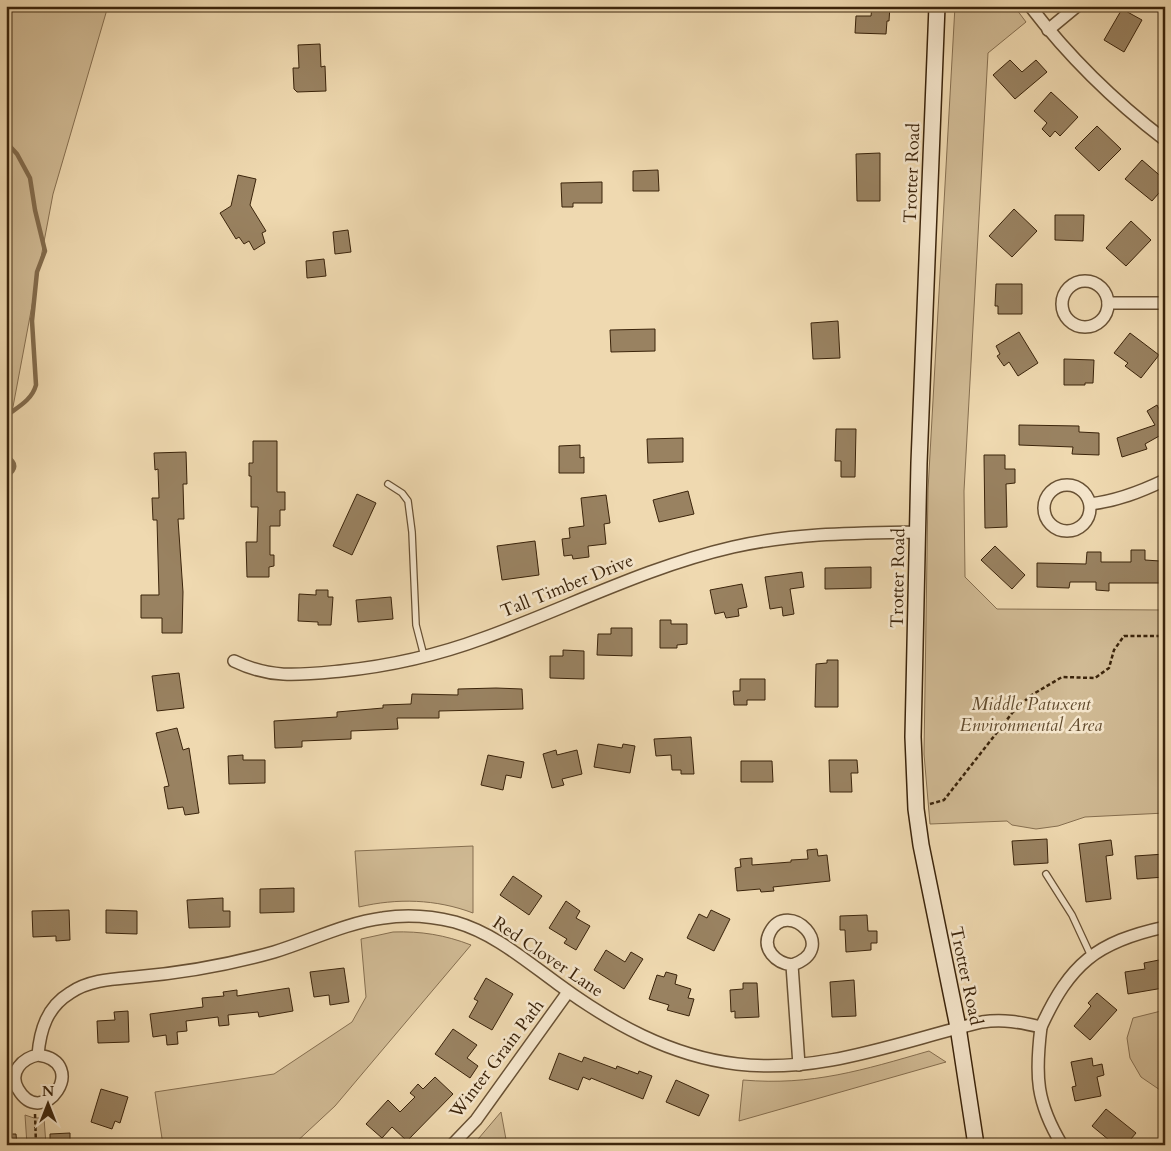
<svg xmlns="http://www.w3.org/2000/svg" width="1171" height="1151" font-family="Cardo,serif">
	<rect width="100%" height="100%" fill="#efd9b0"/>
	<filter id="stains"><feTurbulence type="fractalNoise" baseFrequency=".004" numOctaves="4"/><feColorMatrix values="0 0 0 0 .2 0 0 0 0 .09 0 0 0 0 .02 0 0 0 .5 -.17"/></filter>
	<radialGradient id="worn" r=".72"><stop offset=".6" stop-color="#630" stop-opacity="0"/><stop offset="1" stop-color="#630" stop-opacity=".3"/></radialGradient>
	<g fill="#d0ba94" stroke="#866f50">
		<polygon points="6,6 108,6 53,194 6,444"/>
		<polygon points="955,6 1014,6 1026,22 988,53 964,491 965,577 997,609 1165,610 1165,813 1085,817 1058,826 1036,829 1012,825 1007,821 930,824 924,754 928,490"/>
		<path d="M473 846V913C436 899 397 898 359 907L355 851Z"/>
		<path d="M393 932C421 931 445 935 471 945L335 1106 293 1145H163L155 1092 274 1074 352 1022 366 997 361 939Z"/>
		<polygon points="1165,1010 1165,1089 1160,1090 1141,1077 1130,1058 1127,1038 1133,1018"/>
		<path d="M929 1051 946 1062 739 1121 743 1080C812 1086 863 1070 929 1051Z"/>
		<polygon points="501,1112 507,1145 473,1145"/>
		<polygon points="25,1115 34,1118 44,1118 46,1145 27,1145"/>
	</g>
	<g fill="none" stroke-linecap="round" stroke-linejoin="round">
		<g stroke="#826b4c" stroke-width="4.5">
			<path d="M6 142 17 154 30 178 35 210 45 251 37 272 32 321 36 385C32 400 18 407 6 416"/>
			<path d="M6 456C17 463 17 469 6 477"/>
		</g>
	</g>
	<g fill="#998261" stroke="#3b240b">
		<polygon points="872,6 890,6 889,21 887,21 886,34 855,33 856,16 871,16"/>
		<polygon points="1122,9 1142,20 1124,52 1104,40"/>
		<polygon points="320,44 321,67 325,66 326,91 297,92 294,89 293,68 299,68 298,45"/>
		<polygon points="1010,60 1022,72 1036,60 1047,72 1015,99 993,75"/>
		<polygon points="1051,92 1078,117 1060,136 1055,131 1050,137 1042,129 1047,123 1034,111"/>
		<polygon points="1097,126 1121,149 1099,171 1075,148"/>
		<polygon points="880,153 880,201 857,201 856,154"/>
		<polygon points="1142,160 1165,180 1165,186 1152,201 1125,179"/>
		<polygon points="658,170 659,191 633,191 633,171"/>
		<polygon points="238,175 256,179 250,205 266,231 262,233 265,243 254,250 249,241 244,244 239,237 236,239 220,213 231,206"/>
		<polygon points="602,182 602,203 573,203 573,207 562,207 561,183"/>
		<polygon points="1014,209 1037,231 1012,257 989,236"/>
		<polygon points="1055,215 1084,215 1083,241 1055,240"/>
		<polygon points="1131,221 1151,240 1126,266 1106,248"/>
		<polygon points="348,230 351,252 335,254 333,232"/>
		<polygon points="324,259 326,276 307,278 306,261"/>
		<polygon points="996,284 1022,284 1022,314 998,314 998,306 995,306"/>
		<polygon points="838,321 840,358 813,359 811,323"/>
		<polygon points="655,329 655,351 611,352 610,330"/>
		<polygon points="1019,332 1038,363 1018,376 1009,362 1004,366 997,356 1000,354 996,346"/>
		<polygon points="1130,333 1159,355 1141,378 1125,366 1128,363 1114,353"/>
		<polygon points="1064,359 1094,360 1093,383 1085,383 1085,385 1064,385"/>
		<polygon points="1157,405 1160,411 1165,408 1165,441 1161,435 1145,444 1147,449 1122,457 1117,438 1155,425 1147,411"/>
		<polygon points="1019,425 1079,426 1079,432 1099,433 1099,455 1072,454 1073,447 1019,445"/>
		<polygon points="836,429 856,429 855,477 841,477 841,461 835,461"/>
		<polygon points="683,438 683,462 648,463 647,439"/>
		<polygon points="253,441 277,441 277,492 285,492 285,510 280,510 280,526 270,526 270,555 274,555 274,566 269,567 269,577 247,577 246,542 257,542 258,507 251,507 251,476 249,476 249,463 253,463"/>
		<polygon points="580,445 580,458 584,457 584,473 559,473 559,446"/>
		<polygon points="186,452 187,484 183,484 184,519 178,519 183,592 182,633 162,633 162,618 141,618 141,595 159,595 157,520 153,520 152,498 159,498 158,469 155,470 154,453"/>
		<polygon points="984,455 1005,455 1005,469 1015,469 1015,483 1006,484 1007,527 985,528"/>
		<polygon points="688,491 694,514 659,522 653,500"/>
		<polygon points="357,494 376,503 352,555 333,546"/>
		<polygon points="606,495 610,523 604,524 606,544 588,546 589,557 573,559 572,555 564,556 562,539 570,538 569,528 584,526 581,498"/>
		<polygon points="535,541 539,575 502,580 497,546"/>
		<polygon points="995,546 1025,575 1012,589 981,560"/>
		<polygon points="1131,550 1145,550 1145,560 1160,561 1160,583 1109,583 1109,591 1096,590 1096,582 1070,582 1069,588 1037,587 1037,563 1086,564 1087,552 1101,552 1101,562 1131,562"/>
		<polygon points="871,567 871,588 825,589 825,568"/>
		<polygon points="802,572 804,587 790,589 794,614 783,616 782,607 770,609 765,577"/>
		<polygon points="742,584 747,607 738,609 739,616 726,618 724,612 715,614 710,590"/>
		<polygon points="316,590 328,590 328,597 333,597 331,625 318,625 318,622 298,621 299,594 316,595"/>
		<polygon points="391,597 393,619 358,622 356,600"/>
		<polygon points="660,620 671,620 671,624 687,624 687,644 677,645 677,648 660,648"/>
		<polygon points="611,628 632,628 632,656 597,655 598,634 611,634"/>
		<polygon points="563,650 584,651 584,679 550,678 550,656 563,656"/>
		<polygon points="827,660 838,660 838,707 815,707 816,664 827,663"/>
		<polygon points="179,673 184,708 157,711 152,676"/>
		<polygon points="740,679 765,679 765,700 747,700 747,705 734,705 733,691 740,691"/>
		<polygon points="496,688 522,689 523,709 439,711 439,718 397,718 398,729 351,731 351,739 302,741 302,747 275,748 274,721 337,717 337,712 383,708 383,705 411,704 412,694 458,695 458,689"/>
		<polygon points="177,728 183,750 189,748 199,813 185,815 183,807 168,809 164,787 169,786 156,733"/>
		<polygon points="691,737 694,774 681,774 681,770 672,770 671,755 656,756 654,739"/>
		<polygon points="598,744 622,748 623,744 635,746 630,773 594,767"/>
		<polygon points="556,750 557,755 577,750 582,774 562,779 564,785 552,788 543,754"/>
		<polygon points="243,755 243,760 265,760 265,783 229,784 228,756"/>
		<polygon points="488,755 524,762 521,778 506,775 503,790 481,785"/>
		<polygon points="829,760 857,760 858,773 851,773 852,792 830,792"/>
		<polygon points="741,761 772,761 773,782 741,782"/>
		<polygon points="1047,839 1048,863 1014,865 1012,841"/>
		<polygon points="1111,840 1113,855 1106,856 1111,899 1086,902 1079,844"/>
		<polygon points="817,849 818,856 827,855 830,881 773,887 774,891 761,892 760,889 737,891 735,868 741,867 740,859 752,858 752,865 791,862 791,860 808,859 807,850"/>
		<polygon points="1165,854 1165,877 1137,879 1135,856"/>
		<polygon points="513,876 542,896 529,915 500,895"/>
		<polygon points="294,888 294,912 260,913 260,889"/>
		<polygon points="223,898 223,911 230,911 230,927 189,928 187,900"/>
		<polygon points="566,901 580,911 576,918 590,926 576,950 564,943 567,939 549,928"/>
		<polygon points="69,910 70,940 56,941 56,936 33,937 32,911"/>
		<polygon points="106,910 137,911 137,934 106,933"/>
		<polygon points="711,910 730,919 714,951 687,938 699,914 707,918"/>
		<polygon points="867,915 868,931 877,931 877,943 871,943 871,950 846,952 845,930 840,930 840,916"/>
		<polygon points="606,950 625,962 631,952 643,959 624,989 594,970"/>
		<polygon points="1159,960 1163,988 1128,994 1125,972 1145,969 1144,963"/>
		<polygon points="344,968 349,1002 330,1005 329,995 314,997 310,972"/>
		<polygon points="666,972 677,975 675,984 691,989 688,998 694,999 689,1016 667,1010 669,1005 649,999 657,975 664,977"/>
		<polygon points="486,978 513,994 492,1030 469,1017 478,1001 474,999"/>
		<polygon points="854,980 856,1016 832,1017 830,982"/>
		<polygon points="743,983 757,983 759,1017 735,1018 735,1011 731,1012 730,990 743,989"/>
		<polygon points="289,988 293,1011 259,1017 258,1012 228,1015 229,1025 219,1026 218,1017 186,1021 187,1031 177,1032 178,1044 167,1045 166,1035 153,1037 150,1014 203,1007 202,998 224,996 223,992 237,990 237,996"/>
		<polygon points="1097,993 1117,1010 1090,1040 1074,1026 1091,1006 1088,1003"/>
		<polygon points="128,1011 129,1042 98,1043 97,1021 115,1020 114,1012"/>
		<polygon points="453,1029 477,1045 467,1058 478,1066 470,1078 435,1054"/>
		<polygon points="559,1053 582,1062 584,1057 616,1069 617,1066 638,1074 639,1071 652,1076 643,1099 591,1078 590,1080 583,1077 578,1090 549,1079"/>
		<polygon points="1092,1058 1093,1066 1102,1064 1104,1075 1097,1077 1101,1096 1075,1101 1072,1087 1076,1086 1071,1062"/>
		<polygon points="435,1077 453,1094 407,1141 392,1127 382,1138 366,1124 388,1100 400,1112 415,1097 410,1093 418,1084 423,1089"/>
		<polygon points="676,1080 709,1095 699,1116 666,1102"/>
		<polygon points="101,1089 128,1097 120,1123 115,1121 112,1129 91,1122"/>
		<polygon points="1106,1109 1136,1133 1126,1145 1115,1145 1092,1126"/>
		<polygon points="70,1133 70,1145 50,1145 50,1134"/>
		<polygon points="6,1134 16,1134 17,1145 6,1145"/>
	</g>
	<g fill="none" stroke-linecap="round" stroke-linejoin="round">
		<g stroke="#685134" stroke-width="8">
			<g id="lane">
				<polyline points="388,484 402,493 408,501 412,532 416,625 424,656"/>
				<polyline points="1046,874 1072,915 1091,956"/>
			</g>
		</g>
		<g stroke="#685134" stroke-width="14">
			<g id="street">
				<path d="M1030 6C1069 57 1114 101 1165 140"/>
				<polyline points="1048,30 1077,6"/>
				<circle cx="1085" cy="304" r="23"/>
				<polyline points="1108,303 1165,303"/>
				<circle cx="1067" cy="508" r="23"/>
				<path d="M1090 504C1117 501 1140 492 1165 480"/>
				<path d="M234 661C271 679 300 675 341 671 390 666 438 655 484 638 567 608 646 567 733 547 794 533 855 533 917 532"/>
				<path d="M792 965C841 949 788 897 770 932 761 949 776 963 792 965L799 1065"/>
				<path d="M1041 1027C1035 1076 1036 1102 1062 1145"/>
				<path d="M38 1055C91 1062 43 1132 18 1089 8 1072 23 1058 38 1055 40 1030 47 1007 70 993 89 980 113 979 135 977 182 973 228 965 274 952 310 941 345 923 383 918 408 914 431 916 455 922 494 933 526 961 558 984 611 1023 670 1056 737 1064 822 1074 901 1041 982 1022 1003 1019 1020 1022 1041 1027 1070 964 1096 942 1165 927"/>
				<polyline points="452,1145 476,1120 568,992"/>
			</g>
		</g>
		<g stroke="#3b240b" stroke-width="18">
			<polyline id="secondary" points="937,6 919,463 913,737 916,809 921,845 958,1027 976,1145"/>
		</g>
		<g stroke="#3b240b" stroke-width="2.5" stroke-dasharray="4 2.5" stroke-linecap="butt">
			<polyline points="930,804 944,800 1013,712 1030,696 1062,677 1095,678 1109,668 1114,650 1124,636 1165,636"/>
			<polyline points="35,1114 36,1145"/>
			<polyline points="213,1145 214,1144"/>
		</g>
		<use href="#lane" stroke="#f5e6cc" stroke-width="5.5"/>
		<use href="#street" stroke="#f5e6cc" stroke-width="11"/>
		<use href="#secondary" stroke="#f5e6cc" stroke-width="15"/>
	</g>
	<g text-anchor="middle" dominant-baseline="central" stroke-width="5" stroke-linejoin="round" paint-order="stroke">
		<g font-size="18" fill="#3b240b" stroke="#f5e6cc">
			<text transform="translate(912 173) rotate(-88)">Trotter Road</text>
			<text transform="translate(898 578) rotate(-89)">Trotter Road</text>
			<text transform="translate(567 586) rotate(-22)">Tall Timber Drive</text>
			<text transform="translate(548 957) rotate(34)">Red Clover Lane</text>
			<text transform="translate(966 976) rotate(78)">Trotter Road</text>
			<text transform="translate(497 1059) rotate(-53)">Winter Grain Path</text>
		</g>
		<g font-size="18" font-style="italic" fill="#604a2d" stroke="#f5e6cc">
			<text x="1031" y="704">Middle Patuxent<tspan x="1031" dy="21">Environmental Area</tspan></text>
		</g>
	</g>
	<rect width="1171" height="1151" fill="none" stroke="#efd9b0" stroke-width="25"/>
	<rect x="8" y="8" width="1156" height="1136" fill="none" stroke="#3b240b" stroke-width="2.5"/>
	<rect x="12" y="12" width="1146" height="1126" fill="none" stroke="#3b240b"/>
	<g transform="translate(48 1104)" stroke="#f5e6cc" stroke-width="4" paint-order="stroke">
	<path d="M0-4L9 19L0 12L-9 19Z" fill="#3b240b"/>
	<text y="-8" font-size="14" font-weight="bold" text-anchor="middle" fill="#3b240b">N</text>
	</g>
	<rect width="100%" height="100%" filter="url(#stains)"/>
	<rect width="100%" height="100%" fill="url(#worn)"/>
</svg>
